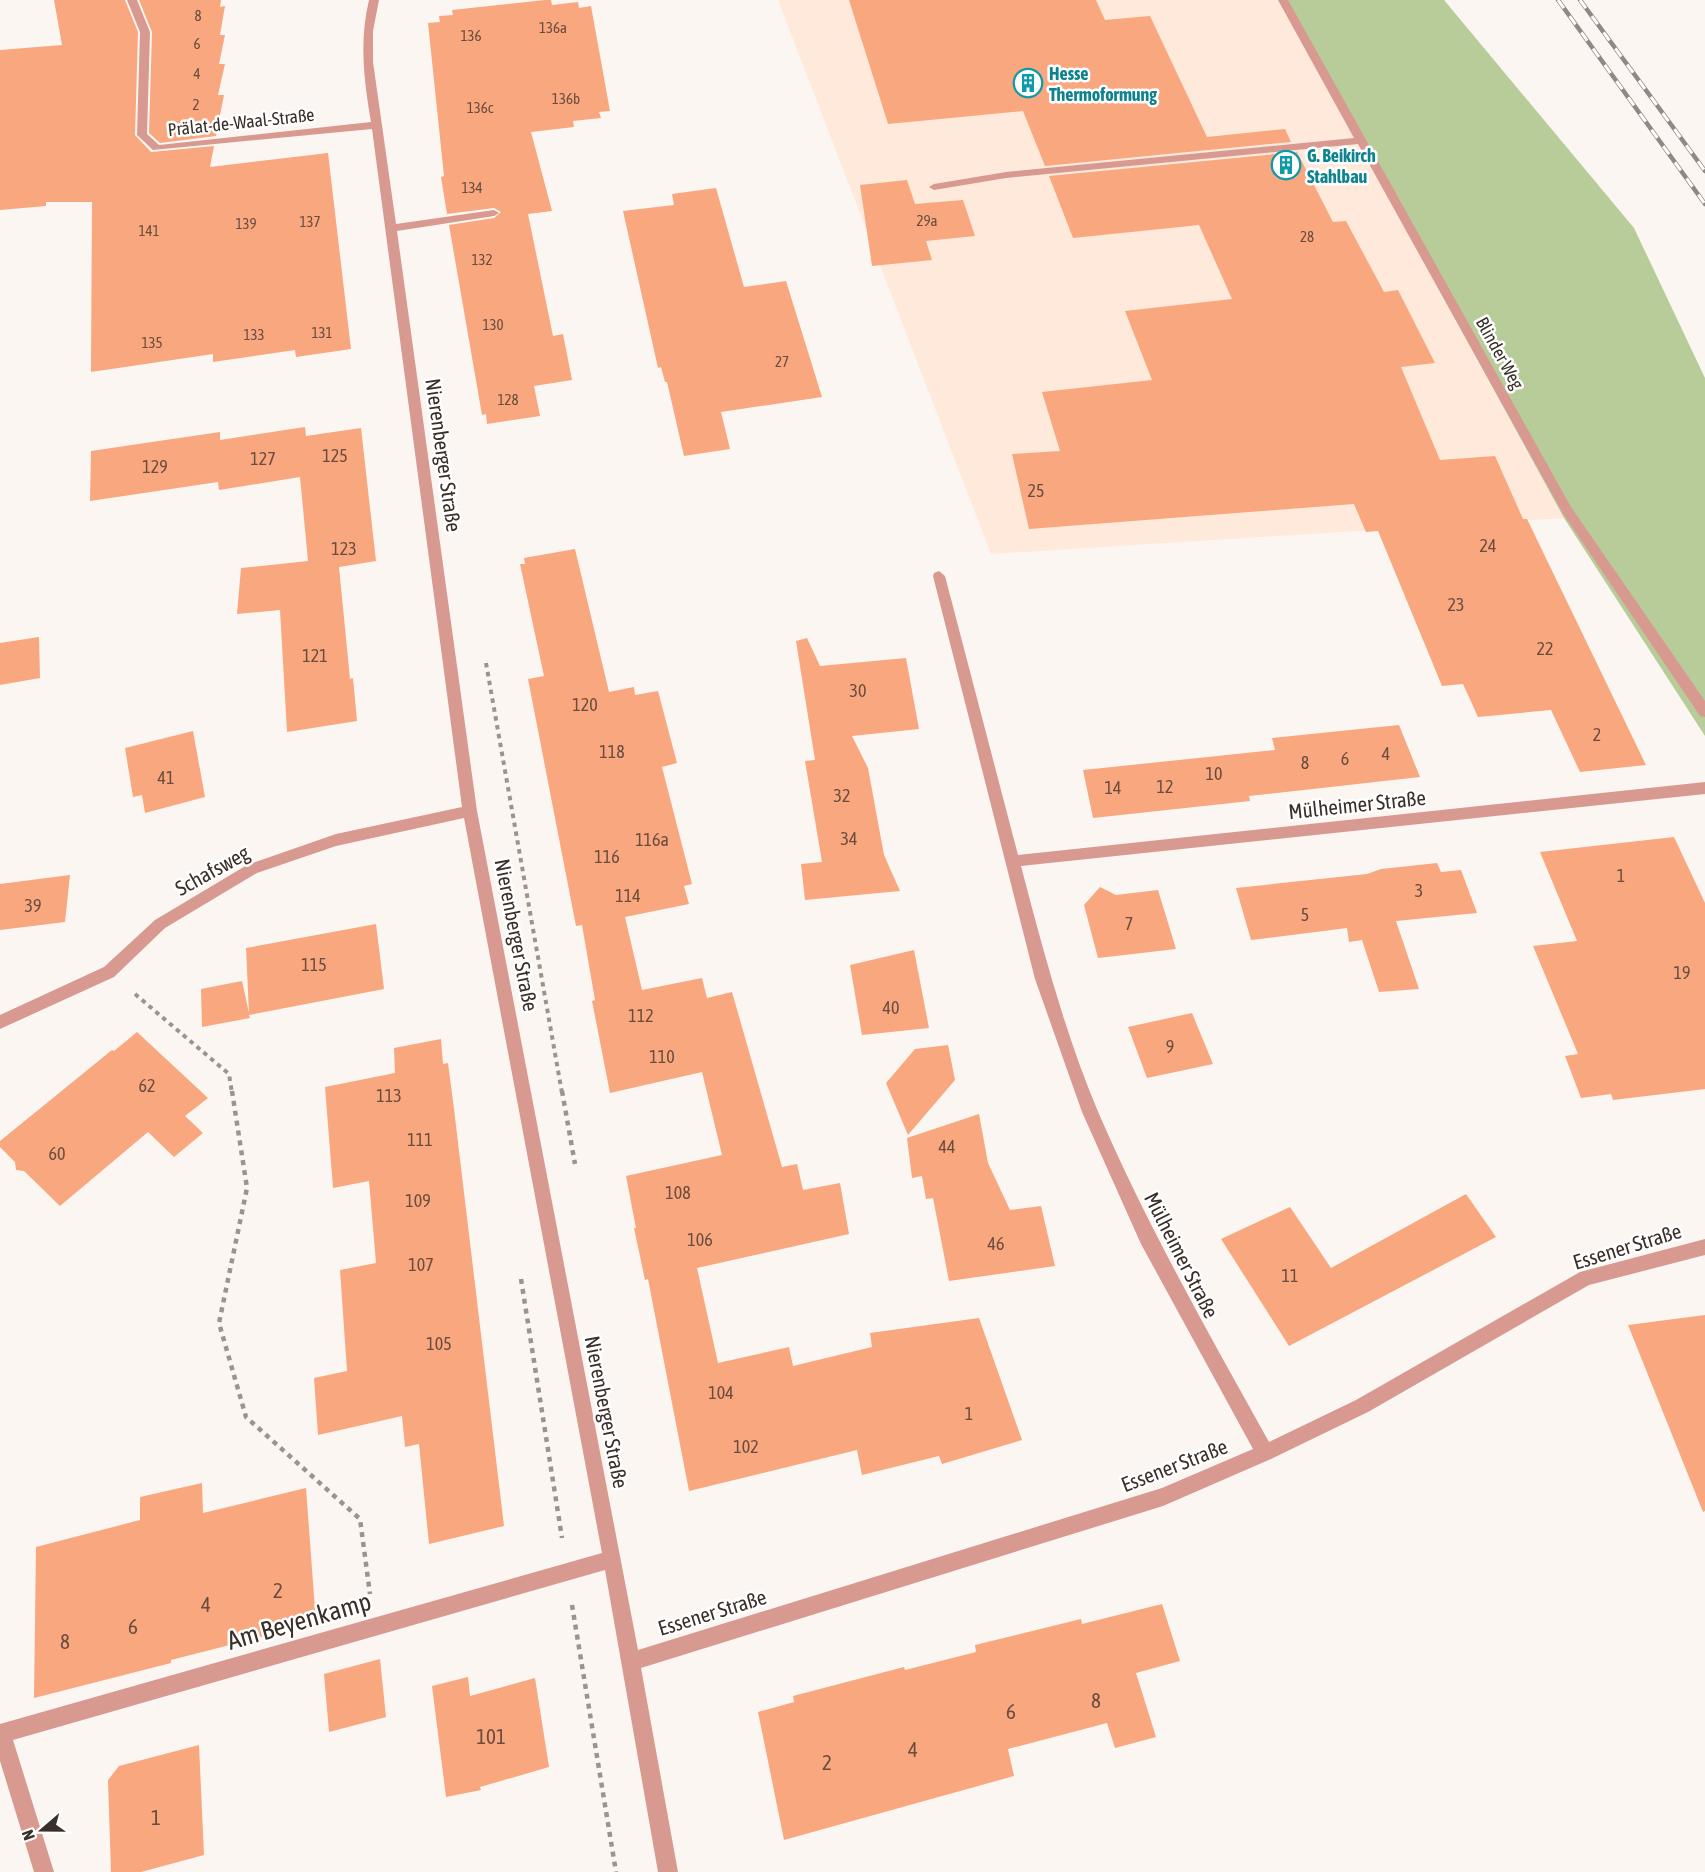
<svg xmlns="http://www.w3.org/2000/svg" width="1705" height="1872" font-family="'Asap Condensed',sans-serif">
	<rect width="100%" height="100%" fill="#fcf6f2"/>
	<polygon fill="#fee9da" points="778,0 1281,0 1564,518 991,554"/>
	<polygon fill="#b7cc99" points="1281,0 1444,0 1634,228 1705,378 1705,736 1564,518"/>
	<g fill="#f8a77e">
		<polygon points="54,0 125,0 138,32 135,135 151,152 214,146 210,167 328,153 351,349 296,357 295,350 213,362 213,354 91,372 92,202 46,202 46,206 0,210 0,50 62,45"/>
		<polygon points="139,0 221,0 220,7 225,6 220,35 225,35 219,64 225,64 218,95 224,95 216,136 160,143 149,133 152,32"/>
		<polygon points="545,0 551,0 552,5 578,2 579,8 591,6 610,111 599,112 601,118 573,121 574,127 531,132 552,211 528,214 553,336 563,334 572,380 534,386 540,416 487,424 486,414 482,415 449,225 494,218 501,212 494,208 447,214 441,177 444,176 428,23 440,22 439,16 453,15 452,10"/>
		<polygon points="849,0 1096,0 1105,20 1150,16 1207,137 1285,129 1291,142 1045,166 1023,111 888,124"/>
		<polygon points="1297,152 1333,222 1346,221 1384,292 1398,290 1435,363 1401,367 1440,460 1495,456 1523,519 1527,519 1646,765 1580,772 1551,710 1478,717 1463,684 1442,686 1378,531 1366,532 1354,504 1029,529 1012,454 1060,451 1042,392 1152,380 1125,311 1232,299 1199,225 1073,238 1049,176"/>
		<polygon points="907,180 915,204 963,200 975,236 926,241 932,260 872,266 860,185"/>
		<polygon points="716,188 744,287 786,281 822,397 721,412 730,449 684,456 667,382 665,382 661,367 658,368 623,211 674,205 672,194"/>
		<polygon points="305,427 306,436 361,428 376,561 339,567 350,679 353,678 357,721 287,732 280,610 237,614 241,568 308,561 300,477 219,490 218,482 90,501 91,451 220,432 220,440"/>
		<polygon points="575,549 609,692 634,687 635,695 658,691 677,763 662,767 692,884 684,886 689,904 625,917 642,990 702,978 707,998 732,992 782,1167 797,1164 803,1190 840,1183 849,1234 697,1268 718,1363 789,1347 793,1366 872,1347 870,1333 979,1318 1022,1440 942,1464 939,1456 862,1475 857,1450 689,1491 648,1279 645,1280 634,1228 636,1228 626,1176 722,1155 702,1072 610,1093 592,1001 595,1000 582,925 576,926 528,679 544,676 520,564 525,564 524,558"/>
		<polygon points="39,637 40,678 0,685 0,643"/>
		<polygon points="807,638 820,666 906,658 919,729 852,736 868,768 884,855 900,891 805,900 801,864 822,862 805,761 815,760 796,641"/>
		<polygon points="1399,725 1420,777 1249,796 1250,801 1093,818 1083,770 1275,750 1272,738"/>
		<polygon points="193,731 205,797 145,813 142,795 133,797 125,748"/>
		<polygon points="1674,837 1705,903 1705,1089 1613,1100 1611,1094 1581,1098 1565,1056 1578,1054 1533,946 1577,941 1540,852"/>
		<polygon points="1437,863 1441,872 1461,870 1477,913 1396,921 1419,989 1379,992 1362,940 1349,942 1347,928 1251,940 1236,888 1367,874 1381,869"/>
		<polygon points="70,875 65,922 0,930 0,884"/>
		<polygon points="1100,887 1116,895 1158,890 1176,949 1098,958 1084,905"/>
		<polygon points="376,924 384,989 249,1015 250,1018 202,1027 201,989 242,981 249,1013 246,948"/>
		<polygon points="914,950 929,1028 862,1035 850,965"/>
		<polygon points="1192,1013 1213,1064 1147,1078 1128,1027"/>
		<polygon points="137,1032 208,1098 185,1116 203,1133 174,1157 148,1132 60,1206 24,1171 16,1170 15,1162 0,1147 0,1141 112,1050 114,1051"/>
		<polygon points="441,1039 443,1064 448,1063 454,1109 504,1526 429,1544 419,1444 405,1447 402,1416 318,1435 314,1378 347,1371 340,1270 376,1263 369,1181 333,1188 325,1087 395,1073 394,1048"/>
		<polygon points="948,1045 955,1080 908,1135 886,1083 915,1049"/>
		<polygon points="979,1114 988,1163 1010,1210 1041,1206 1055,1266 949,1281 933,1198 926,1199 922,1176 912,1178 907,1138"/>
		<polygon points="1466,1194 1496,1237 1289,1346 1221,1239 1290,1207 1331,1268"/>
		<polygon points="1705,1315 1705,1511 1703,1512 1628,1325"/>
		<polygon points="202,1483 203,1513 306,1488 316,1623 171,1660 171,1663 34,1698 36,1547 140,1520 140,1497"/>
		<polygon points="1162,1604 1180,1661 1136,1673 1156,1737 1115,1748 1107,1723 1008,1749 1014,1776 784,1840 758,1712 794,1702 793,1696 904,1667 905,1670 976,1652 975,1645 1081,1619 1082,1624"/>
		<polygon points="380,1659 386,1717 329,1732 324,1674"/>
		<polygon points="468,1677 470,1696 535,1678 549,1767 480,1787 481,1790 446,1797 432,1686"/>
		<polygon points="199,1745 204,1855 141,1872 111,1872 108,1780 119,1766"/>
	</g>
	<g fill="none" stroke-linecap="round" stroke-linejoin="round">
		<g stroke="#9c938e" stroke-width="4" stroke-dasharray="4.5 4.5" stroke-linecap="butt">
			<polyline points="486,663 562,1093"/>
			<polyline points="135,994 229,1074 232,1093"/>
		</g>
		<g stroke="#9c938e" stroke-width="4.5" stroke-dasharray="5 5" stroke-linecap="butt">
			<polyline points="232,1091 247,1188 219,1323 246,1417 360,1519 370,1594"/>
			<polyline points="562,1091 575,1164"/>
			<polyline points="521,1279 562,1538"/>
			<polyline points="572,1605 616,1872"/>
		</g>
		<g fill="#d89991" fill-rule="evenodd">
			<path d="M127 0H137L150 32 147 134 159 145 371 122C364 81 359 41 369 0H379L373 31V62L396 224 494 210 499 213 494 216 397 231 477 811 638 1650 1162 1488 1253 1449 1141 1244 1082 1112 1035 979 933 576 934 573 939 571 945 576 1018 855 1705 782V794L1021 866C1043 950 1065 1034 1099 1114 1148 1227 1209 1334 1269 1442L1356 1400 1580 1272 1705 1239V1255L1589 1285 1368 1412 1271 1459 1163 1506 641 1668 678 1872H658L605 1570 13 1740 54 1872H34L0 1761V1724L602 1553 464 818 336 846 257 873 165 928 114 977 0 1029V1015L104 967 155 920 247 865 336 834 462 807 372 129 153 150 137 135 140 32Z"/>
			<polygon points="1278,0 1288,0 1571,507 1705,701 1705,717 1700,716 1562,512 1358,144 1006,178 934,190 929,187 934,184 1006,172 1354,138"/>
		</g>
		<g stroke="#918883" stroke-width="4.5">
			<g id="rail">
				<polyline points="1558,0 1705,204"/>
				<polyline points="1580,0 1705,171"/>
			</g>
		</g>
		<use href="#rail" stroke="#fff" stroke-width="3" stroke-dasharray="10" stroke-linecap="butt"/>
	</g>
	<defs>
		<g id="building-ring" transform="scale(1.5)"><circle r="9.5" fill="#fff" stroke="#0f9aa8" stroke-width="1.5"/><path d="M-4-6H4V6H1V3H-1V6H-4ZM-2.5-4.3h1.7v1.8h-1.7ZM.8-4.3h1.7v1.8H.8ZM-2.5-1h1.7V.8h-1.7ZM.8-1h1.7V.8H.8Z" fill="#0f9aa8"/></g>
	</defs>
	<g fill-rule="evenodd">
		<use href="#building-ring" x="1028" y="83"/>
		<use href="#building-ring" x="1286" y="165"/>
	</g>
	<g text-anchor="middle" dominant-baseline="central" stroke-width="5" stroke-linejoin="round" paint-order="stroke">
		<g font-size="15" fill="#6a4d3e">
			<text x="198" y="15">8</text>
			<text x="553" y="27">136a</text>
			<text x="471" y="35">136</text>
			<text x="197" y="43">6</text>
			<text x="197" y="73">4</text>
			<text x="566" y="98">136b</text>
			<text x="196" y="104">2</text>
			<text x="480" y="107">136c</text>
			<text x="472" y="187">134</text>
			<text x="927" y="220">29a</text>
			<text x="310" y="221">137</text>
			<text x="246" y="223">139</text>
			<text x="149" y="230">141</text>
			<text x="1307" y="236">28</text>
			<text x="482" y="259">132</text>
			<text x="493" y="324">130</text>
			<text x="322" y="332">131</text>
			<text x="254" y="334">133</text>
			<text x="152" y="342">135</text>
			<text x="782" y="361">27</text>
			<text x="508" y="399">128</text>
		</g>
		<g font-size="18" font-weight="bold" fill="#0d838f" stroke="#fff" text-anchor="start">
			<text x="1049" y="73">Hesse<tspan x="1049" dy="21">Thermoformung</tspan></text>
			<text x="1307" y="155">G. Beikirch<tspan x="1307" dy="21">Stahlbau</tspan></text>
		</g>
		<g font-size="18" fill="#3a2f29" stroke="#fff">
			<text transform="translate(241 122) rotate(-6)">Prälat-de-Waal-Straße</text>
			<text transform="translate(1500 353) rotate(61)">Blinder Weg</text>
		</g>
		<g font-size="18" fill="#6a4d3e">
			<text x="335" y="455">125</text>
			<text x="263" y="458">127</text>
			<text x="155" y="466">129</text>
			<text x="1036" y="490">25</text>
			<text x="1488" y="545">24</text>
			<text x="344" y="548">123</text>
			<text x="1456" y="604">23</text>
			<text x="1545" y="648">22</text>
			<text x="315" y="655">121</text>
			<text x="858" y="690">30</text>
			<text x="585" y="704">120</text>
			<text x="1597" y="734">2</text>
			<text x="612" y="751">118</text>
			<text x="1386" y="753">4</text>
			<text x="1345" y="758">6</text>
			<text x="1305" y="762">8</text>
			<text x="1214" y="773">10</text>
			<text x="166" y="777">41</text>
			<text x="1165" y="786">12</text>
			<text x="1113" y="787">14</text>
			<text x="842" y="795">32</text>
			<text x="849" y="838">34</text>
			<text x="652" y="839">116a</text>
			<text x="607" y="856">116</text>
			<text x="1621" y="875">1</text>
			<text x="1419" y="890">3</text>
			<text x="628" y="895">114</text>
			<text x="33" y="905">39</text>
			<text x="1305" y="914">5</text>
			<text x="1129" y="923">7</text>
			<text x="314" y="964">115</text>
			<text x="1682" y="972">19</text>
			<text x="891" y="1007">40</text>
			<text x="641" y="1015">112</text>
			<text x="1170" y="1046">9</text>
			<text x="662" y="1056">110</text>
			<text x="147" y="1085">62</text>
			<text x="389" y="1095">113</text>
			<text x="420" y="1139">111</text>
			<text x="947" y="1146">44</text>
			<text x="57" y="1153">60</text>
			<text x="678" y="1192">108</text>
			<text x="418" y="1200">109</text>
			<text x="700" y="1239">106</text>
			<text x="996" y="1243">46</text>
			<text x="421" y="1264">107</text>
			<text x="1290" y="1275">11</text>
			<text x="439" y="1343">105</text>
			<text x="721" y="1392">104</text>
			<text x="969" y="1413">1</text>
			<text x="746" y="1446">102</text>
		</g>
		<g font-size="21" fill="#3a2f29" stroke="#fff">
			<text transform="translate(444 455) rotate(82)">Nierenberger Straße</text>
			<text transform="translate(1357 804) rotate(-6)">Mülheimer Straße</text>
			<text transform="translate(212 870) rotate(-29)">Schafsweg</text>
			<text transform="translate(517 935) rotate(79)">Nierenberger Straße</text>
			<text transform="translate(1627 1246) rotate(-17)">Essener Straße</text>
			<text transform="translate(1182 1255) rotate(63)">Mülheimer Straße</text>
			<text transform="translate(607 1412) rotate(79)">Nierenberger Straße</text>
			<text transform="translate(1174 1465) rotate(-21)">Essener Straße</text>
			<text transform="translate(712 1612) rotate(-17)">Essener Straße</text>
		</g>
		<g font-size="21" fill="#6a4d3e">
			<text x="278" y="1590">2</text>
			<text x="206" y="1604">4</text>
			<text x="133" y="1626">6</text>
			<text x="65" y="1641">8</text>
			<text x="1096" y="1700">8</text>
			<text x="1011" y="1711">6</text>
			<text x="491" y="1736">101</text>
			<text x="913" y="1749">4</text>
			<text x="827" y="1762">2</text>
			<text x="156" y="1817">1</text>
		</g>
		<g font-size="26" fill="#3a2f29" stroke="#fff">
			<text transform="translate(299 1621) rotate(-16)">Am Beyenkamp</text>
		</g>
	</g>
	<g transform="translate(42 1830) rotate(250)" stroke="#ffffff" stroke-width="4.5" paint-order="stroke">
	<path d="M0-4.5L10 22L0 15L-10 22Z" fill="#3a2f29"/>
	<text y="-9" font-size="16" font-weight="bold" text-anchor="middle" fill="#3a2f29">N</text>
	</g>
</svg>
